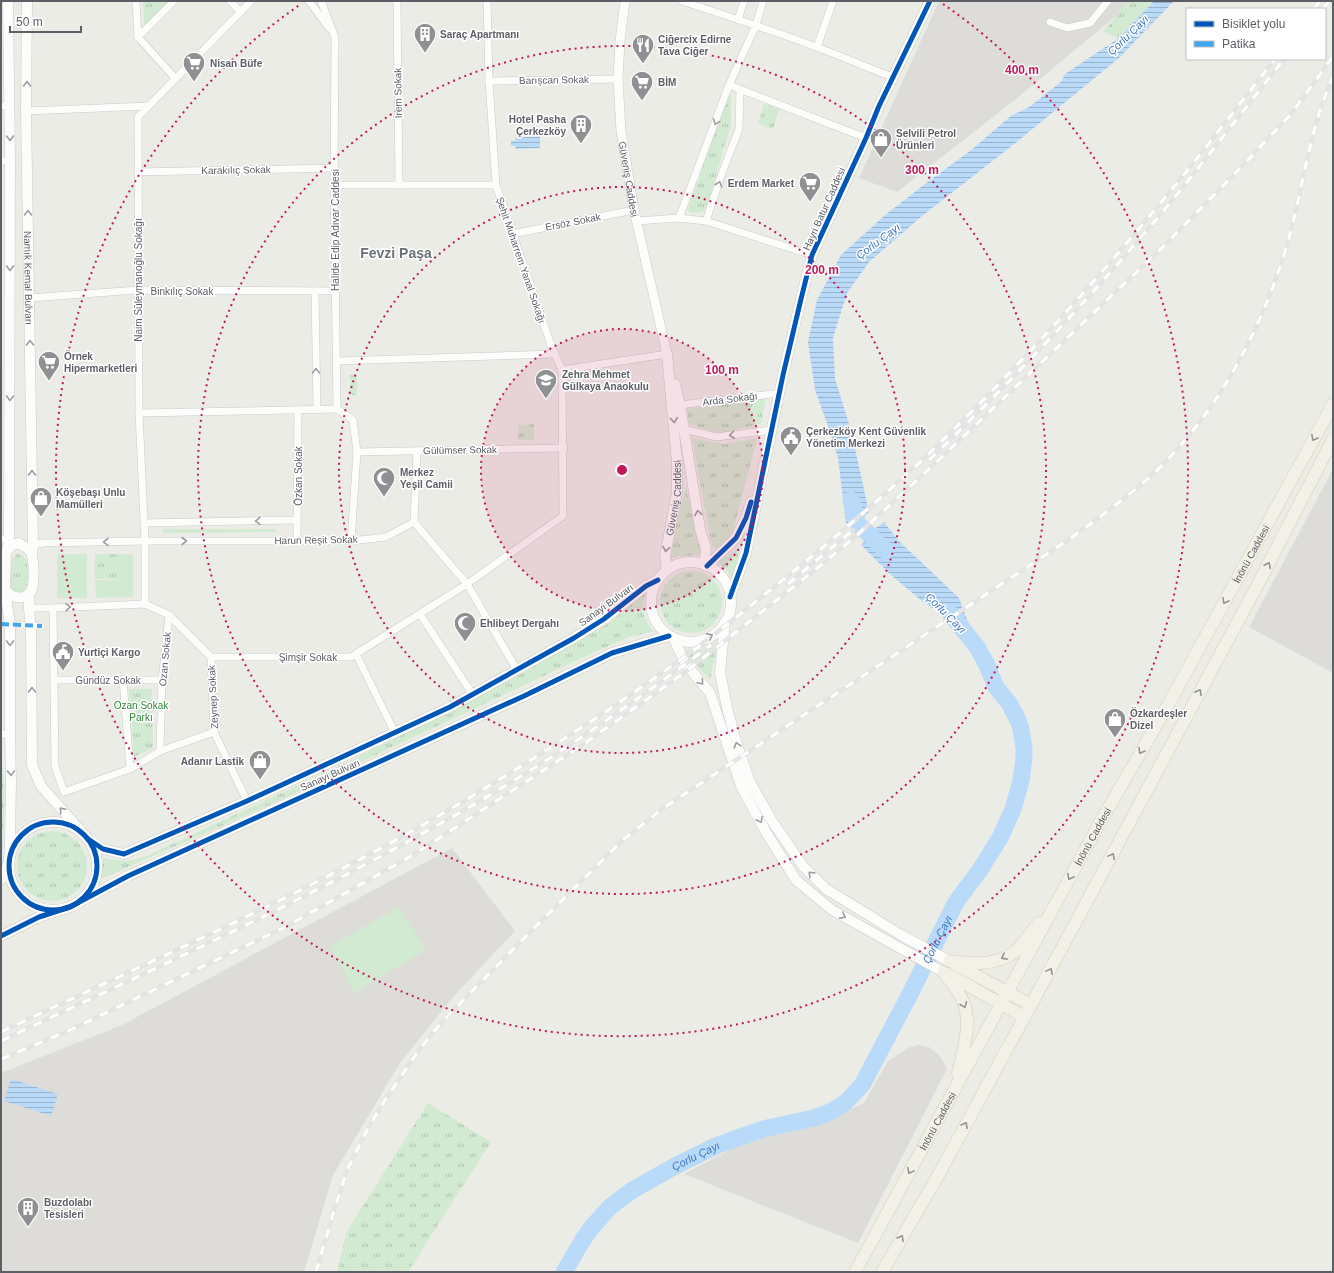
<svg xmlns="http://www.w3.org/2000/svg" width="1334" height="1273" font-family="Arial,sans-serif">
	<defs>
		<pattern id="grass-tufts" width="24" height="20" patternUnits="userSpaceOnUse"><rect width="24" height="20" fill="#d3ead2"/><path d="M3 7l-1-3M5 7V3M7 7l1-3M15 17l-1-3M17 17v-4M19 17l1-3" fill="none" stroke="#aec1ae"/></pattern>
		<pattern id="water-rules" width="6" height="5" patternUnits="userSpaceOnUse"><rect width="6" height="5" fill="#b9daf8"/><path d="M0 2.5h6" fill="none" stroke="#9ab4cc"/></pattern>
	</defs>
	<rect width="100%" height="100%" fill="#ecece7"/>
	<g fill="#dddcd8">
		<polygon points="939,1 1134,1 1016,99 897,192 859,178"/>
		<polygon points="1333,469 1333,673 1249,627"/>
		<polygon points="452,848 515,931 452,998 400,1063 333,1175 304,1272 1,1272 1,1073 122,1025"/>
		<polygon points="919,1045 929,1047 940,1056 947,1069 858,1243 684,1174 790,1118 819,1117 843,1113 864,1103 888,1061 910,1047"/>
	</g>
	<g fill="url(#grass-tufts)">
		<polygon points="143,1 170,1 148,24 144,25"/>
		<polygon points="1129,1 1154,1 1119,38 1103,32"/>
		<path d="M727 96 731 97V124L707 206 702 212 691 213 688 211C690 198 696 188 700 176 709 149 717 122 727 96Z"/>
		<polygon points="764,104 779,109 773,129 758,124"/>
		<rect x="350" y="375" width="7" height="20"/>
		<polygon points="766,398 761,424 720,433 707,430 689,423 687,409"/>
		<polygon points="534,424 534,440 518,440 518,425"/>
		<polygon points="692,438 724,444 757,438 733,531 727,541 716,549 712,547"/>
		<polygon points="686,486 701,555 678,556 667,560"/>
		<polygon points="163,529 276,529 276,532 163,533"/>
		<polygon points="741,546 732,580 726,569 718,562"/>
		<path d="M17 554C32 554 30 586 22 594L12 591C7 581 8 561 17 554Z"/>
		<rect x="95" y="554" width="23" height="25"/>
		<circle cx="691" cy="602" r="31"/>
		<path d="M647 591C639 610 642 616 654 632L632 636 588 655 278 801 101 879 103 858 127 861 144 857 354 759 506 682 608 624Z"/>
		<polygon points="718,642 710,680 683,650 703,649"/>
		<polygon points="129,689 152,689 153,748 134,757"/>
		<polygon points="1,757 5,792 2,855 1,859"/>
		<circle cx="52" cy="866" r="35"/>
		<polygon points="428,1103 491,1142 408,1272 337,1272 347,1231"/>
	</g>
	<g fill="#d3ead2">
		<rect x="57" y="554" width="30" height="44"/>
		<polygon points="118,554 133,554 133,597 96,598 95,580 118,580"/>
		<polygon points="399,907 426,950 354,993 330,946"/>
	</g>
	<g fill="url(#water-rules)">
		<polygon points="1154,1 1174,1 1119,58 1013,145 922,216 869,262 847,293 833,338 835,379 851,430 869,512 860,521 849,524 846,523 838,458 828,426 815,390 808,342 817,300 841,255 884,216 925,184 970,151 1011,116 1029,107 1061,82 1065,74 1119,38"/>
		<polygon points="540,136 540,148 516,149 515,146 511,146 511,141 515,141 515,138"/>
		<polygon points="884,522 899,541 959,598 969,625 968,628 962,630 960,625 923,602 891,575 861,545 873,530"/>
		<polygon points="11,1079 58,1094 51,1116 4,1101"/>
	</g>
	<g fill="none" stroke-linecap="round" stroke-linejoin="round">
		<g stroke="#b9daf8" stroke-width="17">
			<polyline points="851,500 855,517 859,525 886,551"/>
			<path id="s1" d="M564 1272 584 1238 592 1227 610 1207 631 1191 675 1166 718 1145 763 1129 814 1118 830 1112 845 1103 862 1085 909 996 956 902 980 870 1001 836 1013 809 1021 781 1024 757V748L1021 729 1018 720 1009 703 996 687 987 665 977 647 949 612"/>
		</g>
		<g stroke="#c9c9c9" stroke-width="6">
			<polyline id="pedestrian" points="1,624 42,626"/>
		</g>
		<g stroke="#c9c9c9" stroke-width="8">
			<g id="minor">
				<polyline points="136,1 138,37"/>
				<polyline points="174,1 138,37 175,78"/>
				<polyline points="230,1 241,12"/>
				<polyline points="309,1 329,28"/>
				<polyline points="321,1 335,37 334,185 337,409 353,420 357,452 351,541"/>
				<polyline points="397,1 399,185"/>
				<path d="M682 1C727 16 772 30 816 47 842 56 867 68 893 77"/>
				<polyline points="738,20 744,1"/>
				<polyline points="1050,22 1067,28 1090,23 1108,1"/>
				<polyline points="817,47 833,1"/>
				<polyline points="489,81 618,79"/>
				<polyline points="729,85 866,138"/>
				<polyline points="1,106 9,104"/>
				<polyline points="26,111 148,106"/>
				<polyline points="1,161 10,161"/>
				<polyline points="138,172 335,168"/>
				<polyline points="334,185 496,185"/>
				<polyline points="679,218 729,85 756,25 763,1"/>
				<polyline points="636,221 679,218 706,221 812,255"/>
				<polyline points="706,221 722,173 739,129 740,89"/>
				<polyline points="512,234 634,210"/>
				<polyline points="315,291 317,410"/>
				<polyline points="29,298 138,290 336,291"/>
				<polyline points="337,361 555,354"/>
				<polyline points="562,370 667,354"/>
				<polyline points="680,405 780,393"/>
				<polyline points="139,413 337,409"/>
				<polyline points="684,429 716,437 771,430"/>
				<polyline points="357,452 564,448"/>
				<polyline points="414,522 417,451"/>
				<polyline points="144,523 297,520"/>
				<polyline points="1,539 9,539"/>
				<polyline points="297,541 298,410"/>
				<polyline points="33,545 43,543 145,541 351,541 386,537 414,522 467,584 517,670"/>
				<polyline points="145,604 145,541 139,413 138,117 251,1"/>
				<polyline points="29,608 53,608 145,604 169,615 211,657 351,657 467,584 563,516 562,370 551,345 496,185 489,81 487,1"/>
				<polyline points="53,608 55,766 64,792 130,769 160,751 214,732"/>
				<polyline points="420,614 473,695"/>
				<polyline points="356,654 395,733"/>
				<polyline points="211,657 214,732 247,801"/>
				<polyline points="123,679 130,769"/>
				<polyline points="54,680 162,680"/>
				<polyline points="1,734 10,734"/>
				<polyline points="160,751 162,680 169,615"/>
			</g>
		</g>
		<g stroke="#c9c9c9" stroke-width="10">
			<g id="tertiary">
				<path id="s2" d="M625 1 620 41 618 79 621 131 634 210 667 354"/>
			</g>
		</g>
		<g stroke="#c9caca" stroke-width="11">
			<g id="secondary">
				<polyline points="8,1 10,161 9,539 8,548"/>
				<path id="s3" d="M27 1 26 111 33 545 32 554"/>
				<polyline points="675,384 680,405 700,529 706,549 704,565"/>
				<path d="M18 543C22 545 26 547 29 550 35 556 35 587 30 593 23 601 10 597 5 590L6 552C9 547 12 545 18 543Z"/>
				<circle cx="691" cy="602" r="40"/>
				<polyline points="707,566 736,538 746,518 751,502"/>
				<path id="s4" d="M667 570 665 557 677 492V462L667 354"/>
				<polyline points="29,594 29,608 31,630 32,765 41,786 88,839 103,849 124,854 247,801 450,707 574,638 604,619 646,586 658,580"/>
				<polyline points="730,597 746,553 783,375 801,299 812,255 866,138 879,106 930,1"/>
				<polyline points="725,622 720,672 727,708 738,748 750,782 772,821 803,866 826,889 901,935 949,961"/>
				<polyline points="673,637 685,663 710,693 741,786 767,834 796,880 832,910 943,972"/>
				<circle cx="53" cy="866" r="44"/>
				<polyline points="1,879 9,862 10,840 11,783 10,734 10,625 5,590"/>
				<polyline points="1,936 39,917 70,907 128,876 524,696 612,653 669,636"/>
			</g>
		</g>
		<g stroke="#d5ceb3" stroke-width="13">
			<g id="primary">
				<path d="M949 961C972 964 995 966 1015 952 1022 946 1032 930 1039 923"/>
				<polyline points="955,964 1031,1005"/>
				<path d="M943 972C948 978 954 985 958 992 975 1017 964 1046 958 1073"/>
				<polyline points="948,974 1024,1017"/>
				<path id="s5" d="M855 1272 1098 826 1168 705 1333 404"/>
				<polyline points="882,1272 939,1174 1031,1005 1256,588 1333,439"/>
			</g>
		</g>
		<use href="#pedestrian" stroke="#fcfcfb" stroke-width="5.5"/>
		<use href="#minor" stroke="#fcfcfb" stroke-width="7"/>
		<use href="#tertiary" stroke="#fcfcfb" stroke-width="9"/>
		<use href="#secondary" stroke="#fcfcfb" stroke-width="10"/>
		<use href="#primary" stroke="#f3f1e7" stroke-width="12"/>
		<g stroke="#e3e4e3" stroke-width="4.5">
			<g id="rail">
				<polyline points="1314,9 1320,1"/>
				<polyline points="1323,9 1329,1"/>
				<path d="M929 460C1006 387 1079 310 1148 229 1195 174 1239 116 1284 59"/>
				<polyline points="788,584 853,530"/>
				<path d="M1 1032C163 955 329 884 482 790 547 751 611 709 673 665 705 643 734 619 764 595 817 553 869 509 919 463 998 388 1072 308 1142 225 1188 171 1231 115 1275 59"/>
				<path d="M1 1041C147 972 294 906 434 827 531 774 623 711 711 645"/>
				<polyline points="1,1059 68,1031 285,927 413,855 581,746 684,673 815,570 856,536 927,471 1164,246 1247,161 1291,114 1333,57"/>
				<path d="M316 1272 333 1214 347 1170 364 1136 381 1106 419 1050 441 1023 533 929 624 839 662 809 1071 538C1099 518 1126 498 1152 475 1217 414 1260 333 1286 248 1303 192 1308 131 1333 77"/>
			</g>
		</g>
		<use href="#rail" stroke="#fff" stroke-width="3" stroke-dasharray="9" stroke-linecap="butt"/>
		<polyline stroke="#40a5ee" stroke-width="4" stroke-dasharray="8 4" stroke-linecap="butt" points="1,624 42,626"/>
		<g stroke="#fff" stroke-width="8">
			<g id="cycleway">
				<polyline points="707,566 736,538 746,518 751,502"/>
				<polyline points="730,597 746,553 783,375 801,299 812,255 866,138 879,106 930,1"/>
				<circle cx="53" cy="866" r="44"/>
				<polyline points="88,839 103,849 124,854 247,801 450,707 574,638 604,619 646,586 658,580"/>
				<polyline points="1,936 39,917 70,907 128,876 524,696 612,653 669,636"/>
			</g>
		</g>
		<use href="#cycleway" stroke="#0057b8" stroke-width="5"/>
	</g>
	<defs><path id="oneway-chevron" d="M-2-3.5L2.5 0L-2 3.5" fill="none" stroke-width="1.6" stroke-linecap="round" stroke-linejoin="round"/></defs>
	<g stroke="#9c9ea1">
		<use href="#oneway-chevron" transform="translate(27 84) rotate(-90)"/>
		<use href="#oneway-chevron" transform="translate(716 122) rotate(111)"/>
		<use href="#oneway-chevron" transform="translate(10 138) rotate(89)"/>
		<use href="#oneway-chevron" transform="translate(719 184) rotate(-71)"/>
		<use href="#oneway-chevron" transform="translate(28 213) rotate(-91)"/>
		<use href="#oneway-chevron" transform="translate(10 268) rotate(90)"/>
		<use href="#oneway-chevron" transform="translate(30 343) rotate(-91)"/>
		<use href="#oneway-chevron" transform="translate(316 371) rotate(-91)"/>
		<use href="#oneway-chevron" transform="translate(10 398) rotate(91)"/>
		<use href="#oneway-chevron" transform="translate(674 420) rotate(84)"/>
		<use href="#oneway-chevron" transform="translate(732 435) rotate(173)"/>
		<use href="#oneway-chevron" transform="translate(32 473) rotate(-91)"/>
		<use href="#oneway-chevron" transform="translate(698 513) rotate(-99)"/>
		<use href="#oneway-chevron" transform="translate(258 521) rotate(179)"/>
		<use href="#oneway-chevron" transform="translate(184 541)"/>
		<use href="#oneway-chevron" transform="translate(106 542) rotate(179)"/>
		<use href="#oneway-chevron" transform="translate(666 549) rotate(101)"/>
		<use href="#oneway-chevron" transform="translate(68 607) rotate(-3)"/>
		<use href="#oneway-chevron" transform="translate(710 636) rotate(-28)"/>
		<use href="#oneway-chevron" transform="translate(10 643) rotate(90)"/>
		<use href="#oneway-chevron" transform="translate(701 682) rotate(50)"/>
		<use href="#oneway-chevron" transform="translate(32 690) rotate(-90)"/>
		<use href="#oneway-chevron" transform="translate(737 745) rotate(-106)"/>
		<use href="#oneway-chevron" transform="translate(11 773) rotate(88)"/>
		<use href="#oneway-chevron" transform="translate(62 810) rotate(-131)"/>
		<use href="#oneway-chevron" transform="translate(760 820) rotate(62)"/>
		<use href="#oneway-chevron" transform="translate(811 874) rotate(-136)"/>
		<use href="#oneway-chevron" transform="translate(843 916) rotate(28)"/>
	</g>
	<g stroke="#919292">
		<use href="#oneway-chevron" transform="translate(1314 438) rotate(119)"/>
		<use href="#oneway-chevron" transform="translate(1268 565) rotate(-63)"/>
		<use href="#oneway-chevron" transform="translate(1225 601) rotate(119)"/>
		<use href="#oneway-chevron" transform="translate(1199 692) rotate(-61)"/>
		<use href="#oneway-chevron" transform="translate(1141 751) rotate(120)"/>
		<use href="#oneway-chevron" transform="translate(1112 856) rotate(-62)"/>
		<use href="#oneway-chevron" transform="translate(1070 877) rotate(119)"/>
		<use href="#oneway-chevron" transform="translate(1004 957) rotate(153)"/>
		<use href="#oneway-chevron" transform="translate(1050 971) rotate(-62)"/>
		<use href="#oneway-chevron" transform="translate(964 1005) rotate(68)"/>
		<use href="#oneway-chevron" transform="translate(965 1125) rotate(-61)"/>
		<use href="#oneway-chevron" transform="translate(910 1171) rotate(118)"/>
		<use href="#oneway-chevron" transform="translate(901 1238) rotate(-60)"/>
	</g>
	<circle cx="622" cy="470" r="141" fill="#c2185b" fill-opacity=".12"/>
	<g fill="none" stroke="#c2185b" stroke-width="2" stroke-dasharray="2 4">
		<circle cx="622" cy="470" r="141"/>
		<circle cx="622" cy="470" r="283"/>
		<circle cx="622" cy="470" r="424"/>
		<path d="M943 4A566 566 0 1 1 301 4"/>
	</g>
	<defs>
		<g id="building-pin" transform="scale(1.15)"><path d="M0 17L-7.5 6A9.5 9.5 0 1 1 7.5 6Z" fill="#8e9092" stroke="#fff"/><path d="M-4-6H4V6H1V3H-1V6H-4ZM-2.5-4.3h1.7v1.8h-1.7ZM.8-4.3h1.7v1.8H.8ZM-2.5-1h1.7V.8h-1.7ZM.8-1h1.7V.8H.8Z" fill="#fff"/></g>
		<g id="restaurant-pin" transform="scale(1.15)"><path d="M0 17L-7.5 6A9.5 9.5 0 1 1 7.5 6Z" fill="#8e9092" stroke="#fff"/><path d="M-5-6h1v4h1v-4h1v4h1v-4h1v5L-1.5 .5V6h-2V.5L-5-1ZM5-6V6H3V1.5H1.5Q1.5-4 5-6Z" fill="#fff"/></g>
		<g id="supermarket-pin" transform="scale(1.15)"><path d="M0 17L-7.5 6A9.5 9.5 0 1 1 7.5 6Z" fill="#8e9092" stroke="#fff"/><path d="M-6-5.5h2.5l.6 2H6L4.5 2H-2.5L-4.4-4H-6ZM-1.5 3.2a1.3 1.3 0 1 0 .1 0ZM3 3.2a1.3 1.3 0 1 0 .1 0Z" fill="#fff"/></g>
		<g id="shop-pin" transform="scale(1.15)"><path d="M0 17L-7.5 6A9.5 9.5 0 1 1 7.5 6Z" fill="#8e9092" stroke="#fff"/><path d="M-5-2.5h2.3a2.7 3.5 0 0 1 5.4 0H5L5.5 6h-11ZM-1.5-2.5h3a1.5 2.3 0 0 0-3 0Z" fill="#fff"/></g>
		<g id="school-pin" transform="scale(1.15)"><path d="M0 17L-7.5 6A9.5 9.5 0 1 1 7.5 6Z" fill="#8e9092" stroke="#fff"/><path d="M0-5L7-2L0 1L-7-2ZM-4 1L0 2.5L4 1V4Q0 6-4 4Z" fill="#fff"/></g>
		<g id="civic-pin" transform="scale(1.15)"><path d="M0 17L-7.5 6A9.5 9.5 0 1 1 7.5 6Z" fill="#8e9092" stroke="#fff"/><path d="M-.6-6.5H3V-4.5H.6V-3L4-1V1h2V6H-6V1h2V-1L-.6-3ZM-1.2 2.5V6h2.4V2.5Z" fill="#fff"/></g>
		<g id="mosque-pin" transform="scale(1.15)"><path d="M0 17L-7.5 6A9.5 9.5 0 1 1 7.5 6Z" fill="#8e9092" stroke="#fff"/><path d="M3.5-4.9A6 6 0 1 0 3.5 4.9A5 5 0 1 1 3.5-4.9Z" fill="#fff"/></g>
	</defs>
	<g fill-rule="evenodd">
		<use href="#building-pin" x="425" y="34"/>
		<use href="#restaurant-pin" x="643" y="45"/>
		<use href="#supermarket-pin" x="194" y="63"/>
		<use href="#supermarket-pin" x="642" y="82"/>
		<use href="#building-pin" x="581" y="125"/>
		<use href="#shop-pin" x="881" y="139"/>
		<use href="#supermarket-pin" x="810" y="183"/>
		<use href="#supermarket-pin" x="49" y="362"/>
		<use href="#school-pin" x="546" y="380"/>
		<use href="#civic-pin" x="791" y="437"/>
		<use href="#mosque-pin" x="384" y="478"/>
		<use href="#shop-pin" x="41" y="498"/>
		<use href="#mosque-pin" x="465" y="623"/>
		<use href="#civic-pin" x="63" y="652"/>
		<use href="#shop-pin" x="1115" y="719"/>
		<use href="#shop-pin" x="260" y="761"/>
		<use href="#building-pin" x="28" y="1208"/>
	</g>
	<g text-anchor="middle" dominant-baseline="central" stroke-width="3" stroke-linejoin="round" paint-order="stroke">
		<g font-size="10" font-weight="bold" fill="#5c5f65" stroke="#fff" text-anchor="start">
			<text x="440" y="34">Saraç Apartmanı</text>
			<text x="658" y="39">Ciğercix Edirne<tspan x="658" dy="12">Tava Ciğer</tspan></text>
			<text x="210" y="63">Nisan Büfe</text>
			<text x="658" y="82">BİM</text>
			<text x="566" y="119" text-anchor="end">Hotel Pasha<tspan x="566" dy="12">Çerkezköy</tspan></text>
			<text x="896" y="133">Selvili Petrol<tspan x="896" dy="12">Ürünleri</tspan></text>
			<text x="794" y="183" text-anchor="end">Erdem Market</text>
			<text x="64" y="356">Örnek<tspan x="64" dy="12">Hipermarketleri</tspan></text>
			<text x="562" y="374">Zehra Mehmet<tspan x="562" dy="12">Gülkaya Anaokulu</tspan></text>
			<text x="806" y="431">Çerkezköy Kent Güvenlik<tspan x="806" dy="12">Yönetim Merkezi</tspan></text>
			<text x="400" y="472">Merkez<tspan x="400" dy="12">Yeşil Camii</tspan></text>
			<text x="56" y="492">Köşebaşı Unlu<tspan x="56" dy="12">Mamülleri</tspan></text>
			<text x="480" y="623">Ehlibeyt Dergahı</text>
			<text x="78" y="652">Yurtiçi Kargo</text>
			<text x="1130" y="713">Özkardeşler<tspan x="1130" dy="12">Dizel</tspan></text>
			<text x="244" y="761" text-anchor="end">Adanır Lastik</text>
			<text x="44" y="1202">Buzdolabı<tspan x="44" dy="12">Tesisleri</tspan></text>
		</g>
		<g font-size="10" fill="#5c5f65" stroke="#fff">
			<text transform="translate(554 80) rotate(-1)">Barışcan Sokak</text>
			<text transform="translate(398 93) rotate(-91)">İrem Sokak</text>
			<text transform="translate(236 170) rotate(-1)">Karakılıç Sokak</text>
			<text stroke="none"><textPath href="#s2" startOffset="179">Güveniş Caddesi</textPath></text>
			<text transform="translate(824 209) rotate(-66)">Hayri Batur Caddesi</text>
			<text transform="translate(573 222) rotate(-11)">Ersöz Sokak</text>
			<text transform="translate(335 230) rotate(-90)">Halide Edip Adıvar Caddesi</text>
			<text transform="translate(521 260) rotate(71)">Şehit Muharrem Yanal Sokağı</text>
			<text stroke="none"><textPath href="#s3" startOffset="277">Namık Kemal Bulvarı</textPath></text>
			<text transform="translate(138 280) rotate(-90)">Naim Süleymanoğlu Sokağı</text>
			<text x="182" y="291">Binkılıç Sokak</text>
			<text transform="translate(730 399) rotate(-7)">Arda Sokağı</text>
			<text transform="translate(460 450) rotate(-1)">Gülümser Sokak</text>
			<text transform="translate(298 476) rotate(-90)">Özkan Sokak</text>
			<text stroke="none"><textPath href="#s4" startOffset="73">Güveniş Caddesi</textPath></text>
			<text transform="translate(316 540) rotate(-1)">Harun Reşit Sokak</text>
			<text stroke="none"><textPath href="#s5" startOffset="820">İnönü Caddesi</textPath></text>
			<text transform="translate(606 605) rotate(-36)">Sanayi Bulvarı</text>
			<text x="308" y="657">Şimşir Sokak</text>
			<text transform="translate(165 659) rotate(-85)">Ozan Sokak</text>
			<text x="108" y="680">Gündüz Sokak</text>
			<text transform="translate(213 697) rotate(-93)">Zeynep Sokak</text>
			<text transform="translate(330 775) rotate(-24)">Sanayi Bulvarı</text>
			<text stroke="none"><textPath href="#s5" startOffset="496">İnönü Caddesi</textPath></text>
			<text stroke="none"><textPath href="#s5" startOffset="172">İnönü Caddesi</textPath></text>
		</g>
		<g font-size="10" fill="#318639" stroke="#fff">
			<text x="141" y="705">Ozan Sokak<tspan x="141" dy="12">Parkı</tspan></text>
		</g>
		<g font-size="11" font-style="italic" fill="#3e77bf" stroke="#fff">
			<text transform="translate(1128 35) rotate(-44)">Çorlu Çayı</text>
			<text transform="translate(878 241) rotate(-37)">Çorlu Çayı</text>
			<text transform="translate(946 613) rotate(45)">Çorlu Çayı</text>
			<text stroke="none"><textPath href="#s1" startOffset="528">Çorlu Çayı</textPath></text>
			<text stroke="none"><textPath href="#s1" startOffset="180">Çorlu Çayı</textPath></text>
		</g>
		<g font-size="14" font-weight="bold" fill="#6c7177" stroke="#fff">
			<text x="396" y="253">Fevzi Paşa</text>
		</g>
	</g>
	<circle cx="622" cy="470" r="6" fill="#c2185b" stroke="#fff" stroke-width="2"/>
	<g font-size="12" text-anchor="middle" font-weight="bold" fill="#c2185b" stroke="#fff" stroke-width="3" stroke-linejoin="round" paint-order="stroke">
		<text x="1022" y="74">400 m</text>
		<text x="922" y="174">300 m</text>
		<text x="822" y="274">200 m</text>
		<text x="722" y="374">100 m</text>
	</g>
	<rect width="1334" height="1273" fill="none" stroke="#5c5f65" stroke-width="4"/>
	<rect x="1186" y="8" width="140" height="52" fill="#ffffff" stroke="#bebfc1"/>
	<rect x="1194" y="21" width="20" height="6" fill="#0057b8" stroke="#bebfc1"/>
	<text x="1222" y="28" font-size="12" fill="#5c5f65">Bisiklet yolu</text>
	<rect x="1194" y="41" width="20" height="6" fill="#40a5ee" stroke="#bebfc1"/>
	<text x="1222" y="48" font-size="12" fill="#5c5f65">Patika</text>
	<path d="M10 26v6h71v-6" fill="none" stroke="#5c5f65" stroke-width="2"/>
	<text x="16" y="26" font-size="12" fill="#5c5f65" stroke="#ffffff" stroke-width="3" paint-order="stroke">50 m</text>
</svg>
